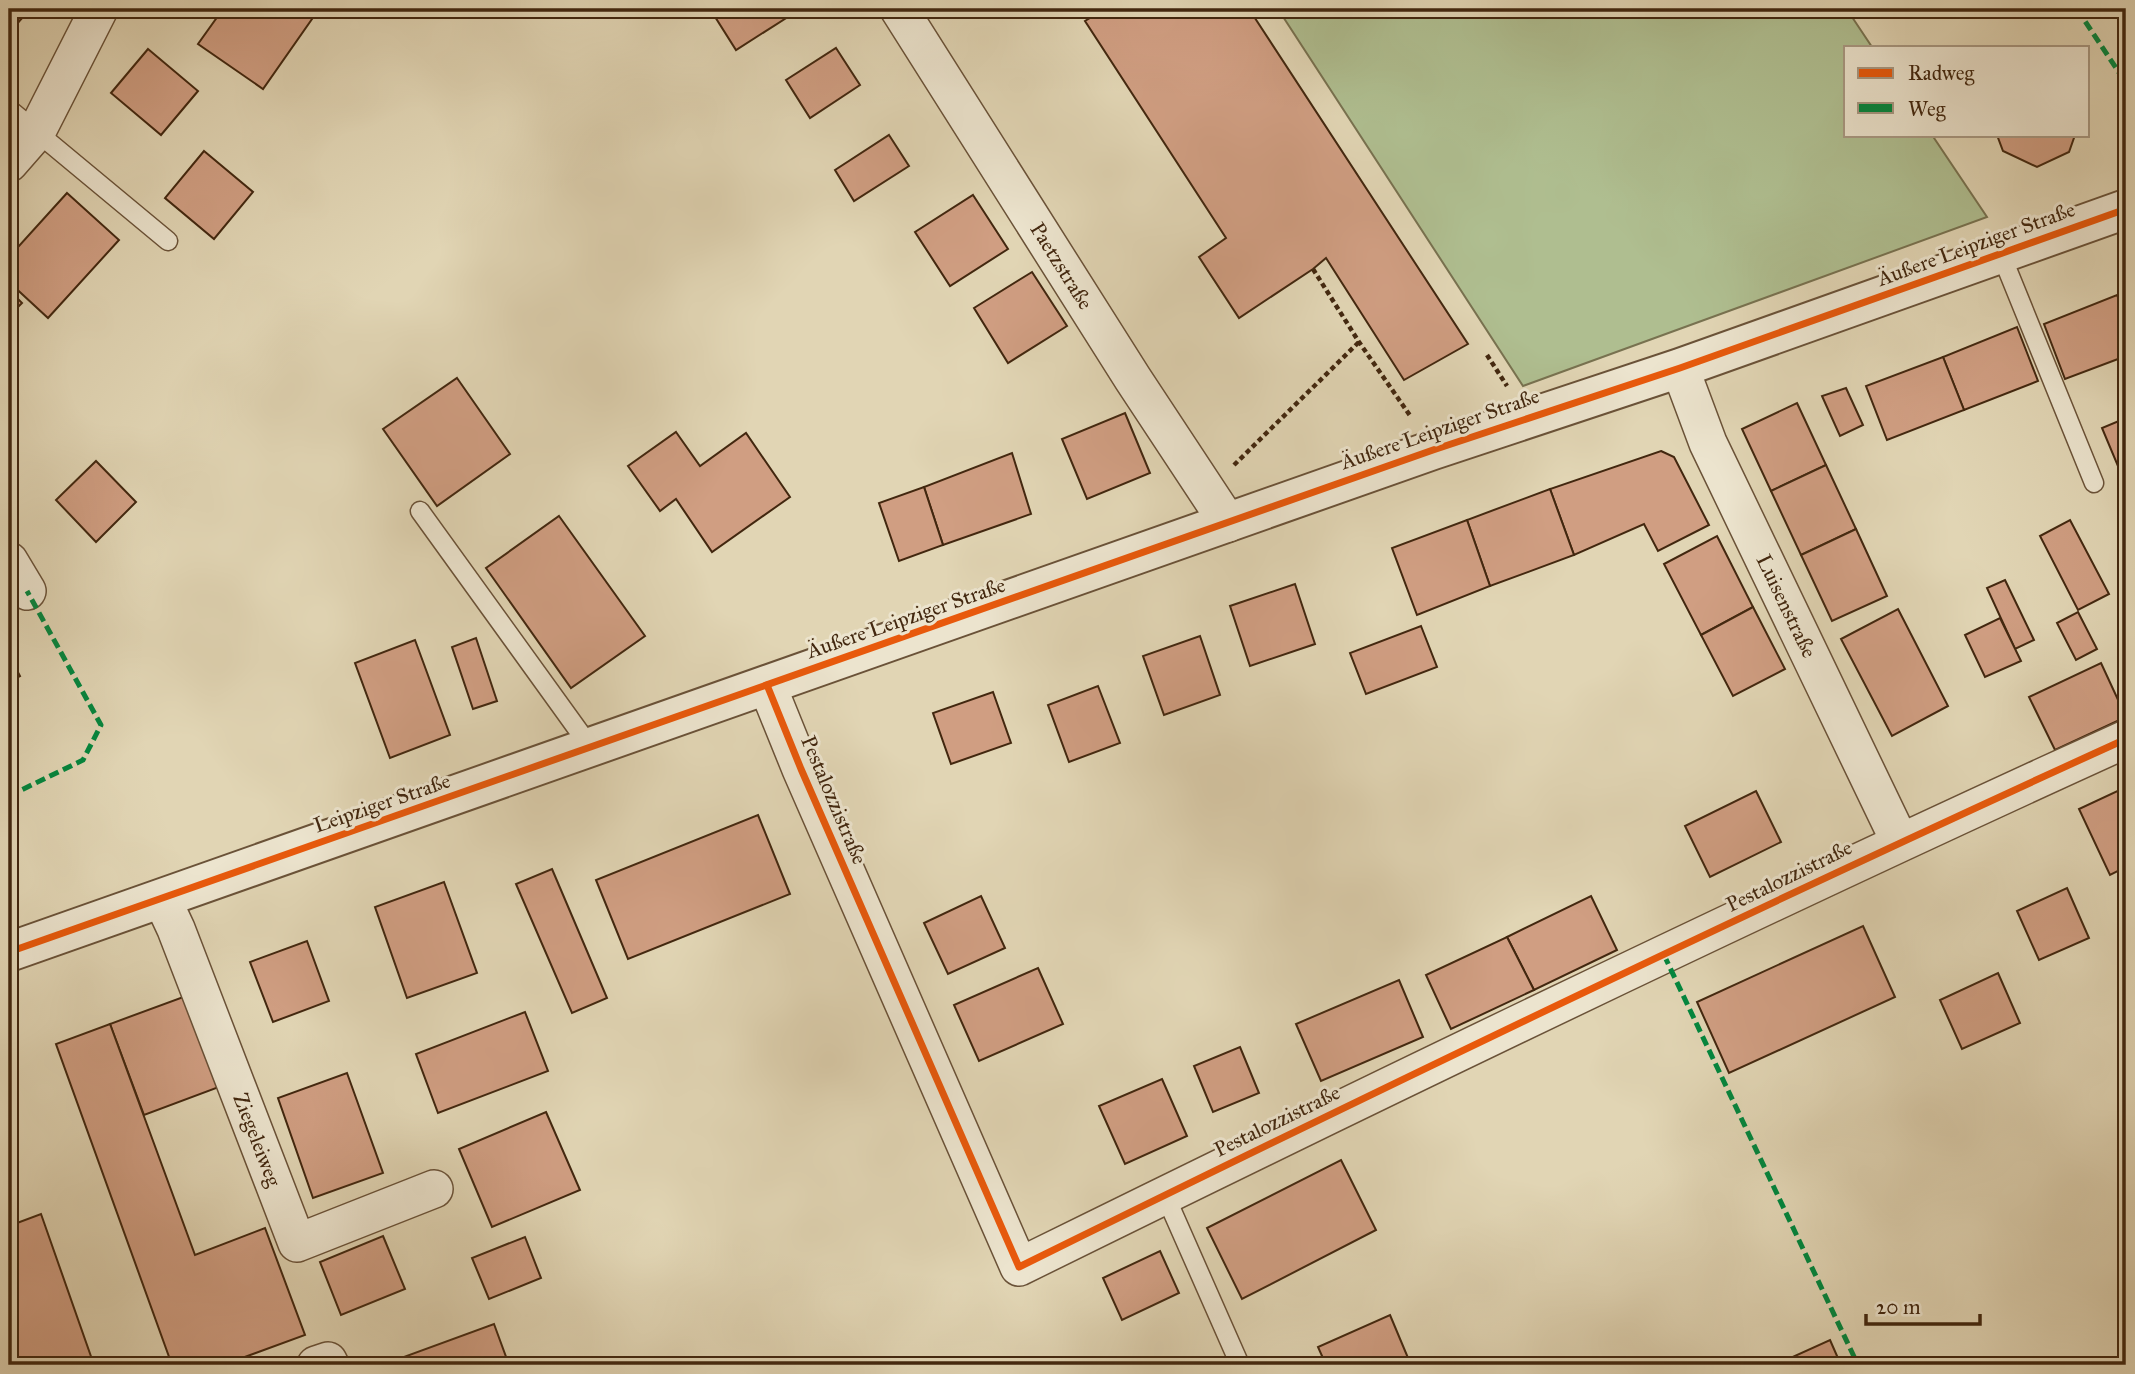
<svg xmlns="http://www.w3.org/2000/svg" width="2135" height="1374" font-family="'IM FELL Great Primer',serif">
	<rect width="100%" height="100%" fill="#e1d5b4"/>
	<filter id="stains"><feTurbulence type="fractalNoise" baseFrequency=".00286" numOctaves="4"/><feColorMatrix values="0 0 0 0 .2 0 0 0 0 .09 0 0 0 0 .02 0 0 0 .5 -.17"/></filter>
	<radialGradient id="worn" r=".72"><stop offset=".6" stop-color="#630" stop-opacity="0"/><stop offset="1" stop-color="#630" stop-opacity=".3"/></radialGradient>
	<polygon fill="#afbe90" stroke="#787250" stroke-width="2" points="1278,9 1869,9 1852,17 1872,47 1846,47 1846,135 1932,135 1987,217 1523,386"/>
	<g fill="#d09e82" stroke="#42270f" stroke-width="2">
		<polygon points="9,9 30,9 9,33"/>
		<polygon points="223,9 319,9 263,89 198,44"/>
		<polygon points="717,9 787,9 791,15 736,50 712,12"/>
		<polygon points="1105,9 1249,9 1468,344 1404,380 1326,258 1313,269 1239,318 1199,257 1226,238 1085,21"/>
		<polygon points="836,48 860,85 810,118 786,80"/>
		<polygon points="148,49 198,91 161,135 111,93"/>
		<polygon points="889,135 909,166 854,201 835,170"/>
		<polygon points="1997,135 2075,135 2069,152 2037,167 2003,151"/>
		<polygon points="204,151 253,192 214,239 165,198"/>
		<polygon points="67,193 119,240 48,318 9,282 9,257"/>
		<polygon points="973,195 1008,249 950,286 915,232"/>
		<polygon points="1032,272 1067,326 1008,363 974,308"/>
		<polygon points="9,290 22,303 9,316"/>
		<polygon points="2117,295 2126,318 2126,356 2065,379 2044,324"/>
		<polygon points="2017,327 2038,381 1964,410 1943,357"/>
		<polygon points="1943,357 1964,410 1887,440 1866,386"/>
		<polygon points="457,378 510,454 437,506 383,429"/>
		<polygon points="1846,388 1863,425 1840,436 1822,396"/>
		<polygon points="1797,403 1826,465 1771,491 1742,429"/>
		<polygon points="1125,413 1150,473 1087,499 1062,439"/>
		<polygon points="2126,418 2126,468 2120,471 2102,428"/>
		<polygon points="676,432 700,466 746,433 790,497 712,552 676,499 660,511 628,466"/>
		<polygon points="1661,451 1674,457 1709,525 1658,551 1644,524 1574,555 1550,489"/>
		<polygon points="1012,453 1031,514 943,545 924,487"/>
		<polygon points="96,461 136,502 96,542 56,500"/>
		<polygon points="1826,465 1856,529 1801,555 1771,491"/>
		<polygon points="924,487 943,545 899,561 879,503"/>
		<polygon points="1550,489 1574,555 1490,586 1467,520"/>
		<polygon points="559,516 645,636 571,688 486,568"/>
		<polygon points="1467,520 1490,586 1417,615 1392,548"/>
		<polygon points="2070,520 2109,594 2078,610 2040,536"/>
		<polygon points="1856,529 1887,596 1832,621 1801,555"/>
		<polygon points="1717,536 1753,607 1701,635 1664,564"/>
		<polygon points="2005,580 2034,640 2015,649 1987,588"/>
		<polygon points="1295,584 1315,644 1250,666 1230,606"/>
		<polygon points="1753,607 1785,669 1733,696 1701,635"/>
		<polygon points="1898,609 1948,706 1892,736 1841,639"/>
		<polygon points="2078,612 2097,649 2076,660 2057,623"/>
		<polygon points="2000,618 2021,661 1985,677 1965,635"/>
		<polygon points="1421,626 1437,667 1366,694 1350,653"/>
		<polygon points="1200,636 1220,695 1164,715 1143,656"/>
		<polygon points="476,638 497,701 473,709 452,647"/>
		<polygon points="415,640 450,735 390,758 355,663"/>
		<polygon points="9,655 20,676 9,682"/>
		<polygon points="2101,663 2126,717 2055,750 2029,697"/>
		<polygon points="1098,686 1120,743 1069,762 1048,705"/>
		<polygon points="993,692 1011,743 951,764 933,713"/>
		<polygon points="2126,787 2126,867 2110,875 2079,809"/>
		<polygon points="1756,791 1781,842 1710,877 1685,826"/>
		<polygon points="758,815 790,894 628,959 596,880"/>
		<polygon points="552,869 607,998 572,1013 516,884"/>
		<polygon points="444,882 477,973 407,998 375,907"/>
		<polygon points="2067,888 2089,938 2039,960 2017,911"/>
		<polygon points="981,896 1005,948 948,974 924,923"/>
		<polygon points="1591,896 1617,950 1534,990 1507,937"/>
		<polygon points="1863,926 1895,997 1729,1073 1697,1002"/>
		<polygon points="1507,937 1534,990 1451,1029 1426,975"/>
		<polygon points="307,941 329,1001 273,1022 250,962"/>
		<polygon points="1038,968 1063,1024 979,1061 954,1005"/>
		<polygon points="1998,973 2020,1023 1962,1049 1940,1000"/>
		<polygon points="1399,980 1423,1037 1321,1081 1296,1024"/>
		<polygon points="186,996 219,1087 144,1115 110,1024"/>
		<polygon points="525,1012 548,1071 438,1113 416,1054"/>
		<polygon points="110,1024 195,1255 265,1228 305,1335 223,1365 172,1365 56,1044"/>
		<polygon points="1240,1047 1259,1093 1213,1112 1194,1066"/>
		<polygon points="347,1073 383,1173 313,1198 278,1098"/>
		<polygon points="1162,1079 1187,1136 1125,1164 1099,1106"/>
		<polygon points="546,1112 580,1190 492,1227 459,1149"/>
		<polygon points="1341,1160 1376,1230 1242,1299 1207,1228"/>
		<polygon points="41,1214 94,1365 9,1365 9,1226"/>
		<polygon points="383,1236 405,1289 341,1315 320,1262"/>
		<polygon points="525,1237 541,1278 489,1299 472,1258"/>
		<polygon points="1160,1251 1179,1293 1122,1320 1103,1278"/>
		<polygon points="1390,1315 1411,1365 1326,1365 1318,1347"/>
		<polygon points="494,1324 509,1365 391,1365 390,1362"/>
		<polygon points="1830,1340 1841,1365 1775,1365"/>
	</g>
	<g fill="none" stroke-linecap="round" stroke-linejoin="round">
		<g stroke="#6a5238" stroke-width="21">
			<g id="service">
				<polyline points="9,109 168,241"/>
				<polyline points="2001,254 2094,483"/>
				<polyline points="420,511 591,748"/>
				<polyline points="1165,1195 1240,1365"/>
			</g>
		</g>
		<g stroke="#6a5238" stroke-width="40">
			<g id="minor">
				<path id="s1" d="M899 9 1133 379 1228 523"/>
				<polyline points="9,163 37,131 99,9"/>
				<path id="s2" d="M1680 368 1708 443 1900 842"/>
				<polyline points="9,561 27,591"/>
				<path d="M767 685 801 769 1019 1267C1386 1086 1754 908 2126 739"/>
				<path id="s3" d="M162 899 176 929 297 1243 434 1189"/>
				<polyline points="316,1365 328,1361 330,1365"/>
			</g>
		</g>
		<g stroke="#6a5238" stroke-width="42">
			<polyline id="tertiary" points="9,952 1433,450 1680,368 2126,209"/>
		</g>
		<g stroke="#42270f" stroke-width="4.5" stroke-dasharray="5 3.5" stroke-linecap="butt">
			<polyline points="1313,269 1359,342 1411,417"/>
			<polyline points="1487,355 1507,386"/>
			<polyline points="1234,465 1359,342"/>
		</g>
		<use href="#service" stroke="#ece4ce" stroke-width="18"/>
		<use href="#minor" stroke="#ece4ce" stroke-width="37"/>
		<use href="#tertiary" stroke="#ece4ce" stroke-width="38"/>
		<g stroke="#00873e" stroke-width="5" stroke-dasharray="10 5" stroke-linecap="butt">
			<polyline points="2077,9 2126,83"/>
			<polyline points="9,796 83,760 101,725 27,591"/>
			<polyline points="1664,955 1858,1365"/>
			<polyline points="316,1365 328,1361 330,1365"/>
		</g>
		<g stroke="#ece4ce" stroke-width="11">
			<g id="cycleway">
				<path d="M767 685 801 769 1019 1267C1386 1086 1754 908 2126 739"/>
				<polyline points="9,952 1433,450 1680,368 2126,209"/>
			</g>
		</g>
		<use href="#cycleway" stroke="#e8590c" stroke-width="7"/>
	</g>
	<g text-anchor="middle" dominant-baseline="central" stroke-width="6" stroke-linejoin="round" paint-order="stroke">
		<g font-size="21" fill="#42270f" stroke="#ece4ce">
			<text transform="translate(1976 244) rotate(-20)">Äußere Leipziger Straße</text>
			<text stroke="none"><textPath href="#s1" startOffset="304">Paetzstraße</textPath></text>
			<text transform="translate(1440 429) rotate(-19)">Äußere Leipziger Straße</text>
			<text stroke="none"><textPath href="#s2" startOffset="261">Luisenstraße</textPath></text>
			<text transform="translate(906 618) rotate(-19)">Äußere Leipziger Straße</text>
			<text transform="translate(834 800) rotate(67)">Pestalozzistraße</text>
			<text transform="translate(382 803) rotate(-19)">Leipziger Straße</text>
			<text transform="translate(1789 876) rotate(-26)">Pestalozzistraße</text>
			<text transform="translate(1277 1121) rotate(-26)">Pestalozzistraße</text>
			<text stroke="none"><textPath href="#s3" startOffset="259">Ziegeleiweg</textPath></text>
		</g>
	</g>
	<rect width="2135" height="1374" fill="none" stroke="#e1d5b4" stroke-width="35"/>
	<rect x="10" y="10" width="2114" height="1353" fill="none" stroke="#42270f" stroke-width="3.5"/>
	<rect x="18" y="18" width="2100" height="1339" fill="none" stroke="#42270f" stroke-width="2"/>
	<rect x="1844" y="46" width="245" height="91" fill="#ece4ce" stroke="#a89882" stroke-width="2"/>
	<rect x="1858" y="68" width="35" height="10" fill="#e8590c" stroke="#a89882" stroke-width="2"/>
	<text x="1908" y="80" font-size="21" fill="#42270f">Radweg</text>
	<rect x="1858" y="103" width="35" height="10" fill="#00873e" stroke="#a89882" stroke-width="2"/>
	<text x="1908" y="116" font-size="21" fill="#42270f">Weg</text>
	<path d="M1866 1314v10h114v-10" fill="none" stroke="#42270f" stroke-width="3.5"/>
	<text x="1876" y="1314" font-size="21" fill="#42270f" stroke="#ece4ce" stroke-width="5" paint-order="stroke">20 m</text>
	<rect width="100%" height="100%" filter="url(#stains)"/>
	<rect width="100%" height="100%" fill="url(#worn)"/>
</svg>
